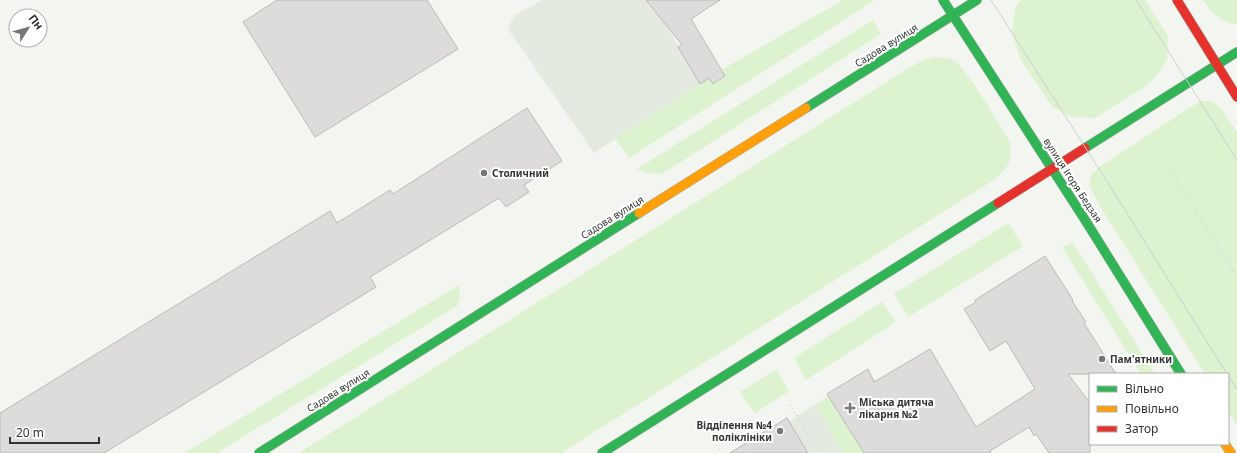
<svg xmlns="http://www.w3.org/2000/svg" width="1237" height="453" font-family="'Noto Sans',sans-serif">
	<rect width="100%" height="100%" fill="#f3f6f0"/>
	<g fill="#e4eadf">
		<polygon points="542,0 647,0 667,27 700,84 594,153 508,29 514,16"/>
		<polygon points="868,369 919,453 730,453 787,418 789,421 828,396 827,394"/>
	</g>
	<g fill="#ddf2cf">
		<polygon points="843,0 875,0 629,158 615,139 721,70"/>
		<polygon points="1021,0 1145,0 1168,36 1167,60 1160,71 1149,84 1095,118 1071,117 1052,106 1020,59 1012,32 1015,9"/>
		<path d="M1203 0H1237V24C1222 25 1210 11 1203 0Z"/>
		<polygon points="873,20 881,34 662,174 645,173 637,169"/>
		<path d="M936 57C940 58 947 57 951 59 966 66 998 123 1009 139 1014 162 1008 170 989 183L561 453H299L910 67 924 60Z"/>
		<polygon points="1200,101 1212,101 1220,108 1237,132 1237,425 1228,411 1228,374 1205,374 1098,203 1089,185 1092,174 1098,168"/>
		<polygon points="1008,223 1023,246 908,317 894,294"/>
		<polygon points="1073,243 1155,374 1141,374 1062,247"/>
		<polygon points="459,285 460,299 457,306 217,453 184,453"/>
		<polygon points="882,302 896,322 806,380 794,358"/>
		<polygon points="776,369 789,391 755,413 740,392"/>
		<polygon points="829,396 864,453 842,453 816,404"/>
	</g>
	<g fill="#dddcdb" stroke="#babab8">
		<polygon points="277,0 427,0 458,49 315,137 243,22"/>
		<polygon points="646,0 720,0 691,19 725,76 713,84 709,78 700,84 678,47 682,45"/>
		<polygon points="527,108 562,161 524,185 529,192 506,207 499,198 370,277 376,287 104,453 0,453 0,413 330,211 337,223 390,190 393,194"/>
		<polygon points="1045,256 1073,300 1072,301 1086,322 1084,323 1116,374 1068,374 1090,403 1090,453 1049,453 1036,434 1034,436 1029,427 990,451 991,453 864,453 827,394 868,369 874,382 930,349 976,427 1035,389 1006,341 990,351 964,309 976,302 975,300"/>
		<polygon points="787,418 808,453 730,453"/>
	</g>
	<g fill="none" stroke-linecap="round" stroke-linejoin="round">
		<g stroke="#abada9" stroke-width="10">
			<g id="fast">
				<polyline points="943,0 1087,223 1181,374"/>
				<polyline points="806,108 977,0"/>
				<polyline points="1085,148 1237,52"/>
				<polyline points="259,453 639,213"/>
				<polyline points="602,453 998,203"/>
			</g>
		</g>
		<g stroke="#abada9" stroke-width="10">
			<g id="slow">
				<polyline points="639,213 806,108"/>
				<polyline points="1225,444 1231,453"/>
			</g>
		</g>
		<g stroke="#abada9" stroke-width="10">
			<g id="jam">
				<polyline points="1177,0 1237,97"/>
				<polyline points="998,203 1085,148"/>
			</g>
		</g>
		<g stroke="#dbdcda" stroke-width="2.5" stroke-dasharray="1 3" stroke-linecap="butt">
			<polyline points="1169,169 1237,277"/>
			<polyline points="790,405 819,453"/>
			<polyline points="719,449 721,453"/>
			<polyline points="748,453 754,449"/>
		</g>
		<use href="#fast" stroke="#30b455" stroke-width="9"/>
		<use href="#slow" stroke="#ff9f0a" stroke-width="9"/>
		<use href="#jam" stroke="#e5322d" stroke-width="9"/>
		<g stroke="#cecfcd" stroke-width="1">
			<polyline points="991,0 1115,194 1227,374"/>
			<polyline points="1136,0 1237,160"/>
			<polyline points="1228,375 1237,389"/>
		</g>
	</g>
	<g fill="#767873" stroke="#fff" stroke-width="1.5">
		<circle cx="484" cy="173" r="4"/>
		<circle cx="1102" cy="359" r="4"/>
		<path d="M848 402h4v4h4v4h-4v4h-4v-4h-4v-4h4z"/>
		<circle cx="780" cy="431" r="4"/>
	</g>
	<g text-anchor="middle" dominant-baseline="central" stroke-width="4" stroke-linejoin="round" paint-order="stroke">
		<g font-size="10" fill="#323430" stroke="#fff">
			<text transform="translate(886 45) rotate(-32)">Садова вулиця</text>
			<text transform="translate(1073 180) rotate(57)">вулиця Ігоря Бедзая</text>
			<text transform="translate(612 217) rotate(-32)">Садова вулиця</text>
			<text transform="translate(338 390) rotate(-32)">Садова вулиця</text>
		</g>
		<g font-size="10" font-weight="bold" fill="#323430" stroke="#fff" text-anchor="start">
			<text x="492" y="173">Столичний</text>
			<text x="1110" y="359">Пам'ятники</text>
			<text x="859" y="402">Міська дитяча<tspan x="859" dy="12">лікарня №2</tspan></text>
			<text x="772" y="425" text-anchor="end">Відділення №4<tspan x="772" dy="12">поліклініки</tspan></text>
		</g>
	</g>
	<rect x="1089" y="373" width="140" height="72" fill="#ffffff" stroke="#adaeac"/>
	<rect x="1097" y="386" width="20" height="6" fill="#30b455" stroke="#adaeac"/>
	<text x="1125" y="393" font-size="12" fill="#323430">Вільно</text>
	<rect x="1097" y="406" width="20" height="6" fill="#ff9f0a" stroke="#adaeac"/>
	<text x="1125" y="413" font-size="12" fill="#323430">Повільно</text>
	<rect x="1097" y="426" width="20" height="6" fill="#e5322d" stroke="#adaeac"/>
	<text x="1125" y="433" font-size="12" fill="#323430">Затор</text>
	<g transform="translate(28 28) rotate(53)"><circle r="19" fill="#ffffff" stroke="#adaeac"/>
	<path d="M0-3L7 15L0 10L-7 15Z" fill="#767873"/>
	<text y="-6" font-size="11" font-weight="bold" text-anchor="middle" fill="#323430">Пн</text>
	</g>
	<path d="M10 437v6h89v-6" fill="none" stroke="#323430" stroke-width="2"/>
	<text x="16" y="437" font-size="12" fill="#323430" stroke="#ffffff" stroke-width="3" paint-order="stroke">20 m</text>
</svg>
